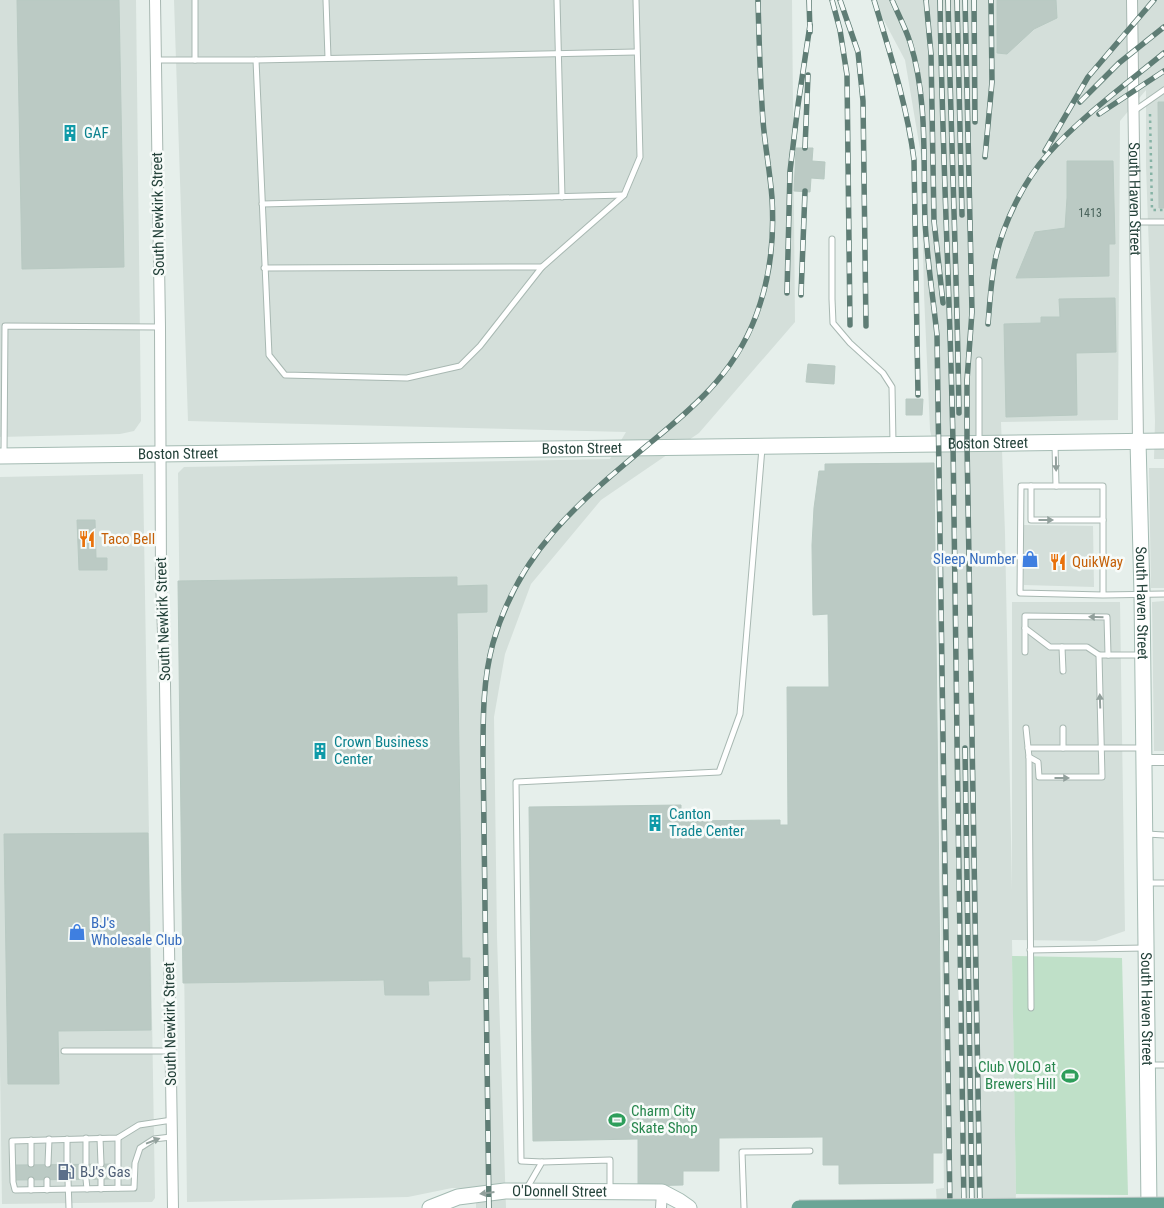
<svg xmlns="http://www.w3.org/2000/svg" width="1164" height="1208" font-family="'Roboto Condensed',sans-serif">
	<rect width="100%" height="100%" fill="#e6efeb"/>
	<g fill="#d4dfda">
		<polygon points="0,0 136,0 141,421 134,431 120,434 0,437"/>
		<polygon points="174,0 792,0 795,322 699,433 601,500 531,584 505,654 494,717 497,937 506,1208 476,1208 476,1188 452,1188 408,1197 187,1202 178,473 184,467 610,459 626,432 188,421"/>
		<polygon points="873,0 1164,0 1164,459 1154,459 1155,421 1146,166 1146,90 1120,121 1118,420 1001,422 1005,533 1012,890 1012,602 1120,602 1125,931 1096,941 1012,940 1016,1194 1015,1208 937,1208 936,1189 944,1188 938,586 936,457 930,430 924,294 921,155 905,60"/>
		<polygon points="1149,468 1164,468 1164,588 1151,588"/>
		<polygon points="143,474 155,1198 152,1202 2,1204 0,1067 0,477"/>
		<polygon points="1024,525 1093,526 1094,587 1024,585"/>
		<polygon points="1164,601 1164,751 1154,751 1152,602"/>
	</g>
	<polygon fill="#bfe0c8" points="1012,956 1122,958 1128,1195 1016,1194"/>
	<g fill="#bbcac4" stroke="#b8c9c2">
		<polygon points="17,0 119,0 124,267 22,269"/>
		<polygon points="997,0 1056,0 1057,18 1034,29 1007,54 997,53"/>
		<polygon points="1158,102 1164,102 1164,208 1159,208"/>
		<polygon points="796,148 813,148 812,161 825,162 824,179 811,178 810,192 794,191"/>
		<polygon points="1067,161 1113,161 1115,244 1109,244 1109,276 1016,278 1035,232 1065,228 1067,198"/>
		<polygon points="1115,298 1116,352 1076,353 1077,415 1006,417 1004,324 1041,323 1041,317 1060,317 1059,299"/>
		<polygon points="808,364 835,366 834,384 806,382"/>
		<polygon points="906,399 923,399 922,415 906,415"/>
		<polygon points="934,463 942,1153 933,1153 933,1183 839,1184 839,1165 823,1165 823,1137 719,1138 719,1171 683,1171 683,1185 638,1186 638,1139 533,1141 529,807 681,805 681,821 780,820 780,825 788,825 787,687 829,687 828,614 813,615 812,545 814,508 819,471 825,471 825,464"/>
		<polygon points="77,520 95,520 96,558 107,558 107,570 79,570"/>
		<polygon points="457,577 457,586 487,585 487,612 457,613 462,958 470,958 470,980 428,981 429,995 385,995 384,980 183,983 178,581"/>
		<polygon points="148,833 151,1030 58,1031 59,1084 8,1084 4,834"/>
		<polygon points="116,1164 117,1179 16,1180 16,1165"/>
	</g>
	<g fill="none" stroke-linecap="round" stroke-linejoin="round">
		<g stroke="#a8b8b2" stroke-width="7">
			<g id="lane">
				<polyline points="326,0 328,58"/>
				<polyline points="557,0 562,197"/>
				<polyline points="156,60 256,60 269,355 285,375 407,378 460,366 480,346 542,267 264,268"/>
				<polyline points="195,60 195,0"/>
				<polyline points="256,60 636,52"/>
				<polyline points="1134,111 1164,90"/>
				<polyline points="262,204 624,195"/>
				<polyline points="1135,222 1164,222"/>
				<polyline points="832,239 832,299 833,323 850,343 883,373 892,387 893,443"/>
				<polyline points="542,267 624,195 640,157 636,0"/>
				<polyline points="979,442 979,360"/>
				<polyline points="1055,445 1056,486"/>
				<polyline points="4,453 5,326 160,327"/>
				<polyline points="1031,486 1031,520 1103,520"/>
				<polyline points="1103,595 1020,593 1021,486 1103,486 1103,595 1164,594"/>
				<polyline points="1025,628 1050,647 1087,647 1099,655 1141,655"/>
				<polyline points="1062,647 1063,671"/>
				<polyline points="1025,652 1025,616 1107,617 1108,655"/>
				<polyline points="1026,728 1029,757 1031,1008"/>
				<polyline points="1063,728 1063,748"/>
				<polyline points="1028,748 1142,748"/>
				<polyline points="1029,757 1038,762 1039,777 1102,777 1099,655"/>
				<polyline points="1147,834 1164,835"/>
				<polyline points="1148,883 1164,883"/>
				<polyline points="1030,950 1145,948"/>
				<polyline points="64,1051 171,1051"/>
				<polyline points="1150,1065 1164,1065"/>
				<polyline points="171,1137 154,1139 140,1148 135,1163 134,1188 15,1190 13,1182 12,1141 118,1138 139,1125 172,1120"/>
				<polyline points="100,1138 101,1164"/>
				<polyline points="118,1138 118,1188"/>
				<polyline points="67,1139 67,1164"/>
				<polyline points="31,1140 31,1164"/>
				<polyline points="542,1162 521,1161 516,782 719,772 740,714 762,448"/>
				<polyline points="48,1164 49,1139"/>
				<polyline points="86,1164 86,1138"/>
				<polyline points="86,1179 87,1189"/>
				<polyline points="101,1179 101,1189"/>
				<polyline points="31,1180 31,1190"/>
				<polyline points="68,1180 69,1208"/>
				<polyline points="527,1188 542,1162 610,1160 610,1191"/>
				<polyline points="47,1190 47,1180"/>
				<polyline points="744,1208 742,1152 810,1151"/>
			</g>
		</g>
		<g stroke="#a8b8b2" stroke-width="12">
			<g id="street">
				<polyline points="155,0 160,327 161,580 165,684 173,1208"/>
				<path id="s1" d="M1132 0 1138 441"/>
				<polyline points="1143,760 1164,760"/>
				<polyline points="661,1208 662,1192"/>
			</g>
		</g>
		<g stroke="#a4bbb3" stroke-width="17">
			<g id="secondary">
				<path id="s2" d="M1138 441 1142 594 1149 1208"/>
				<path id="s3" d="M0 456 1164 441"/>
				<path id="s4" d="M430 1208 458 1197 505 1191 662 1192 679 1201 689 1208"/>
			</g>
		</g>
		<polyline stroke="#86b3a5" stroke-width="2.5" stroke-dasharray="2.5 4" stroke-linecap="butt" points="1150,114 1152,210 1164,210"/>
		<use href="#lane" stroke="#fff" stroke-width="5"/>
		<use href="#street" stroke="#fff" stroke-width="10"/>
		<use href="#secondary" stroke="#fff" stroke-width="15"/>
		<g stroke="#5f7d75" stroke-width="5.5">
			<g id="rail">
				<polyline points="809,0 810,32"/>
				<polyline points="832,0 840,30 847,75 850,325"/>
				<polyline points="840,0 858,52 863,101 866,326"/>
				<path d="M874 0C890 53 907 105 914 160L918 395"/>
				<path d="M892 0C898 14 905 27 910 42 928 99 923 162 925 221 927 259 933 297 937 335L950 1208"/>
				<polyline points="926,0 931,54 934,221 943,303"/>
				<path d="M940 0C942 148 950 295 953 443 958 698 958 953 964 1208"/>
				<path d="M948 0C951 138 957 275 959 413"/>
				<polyline points="957,0 962,215"/>
				<polyline points="965,0 972,312 967,380 967,443 980,1208"/>
				<polyline points="974,0 975,122"/>
				<polyline points="1080,102 1119,63 1164,27"/>
				<polyline points="1099,114 1164,71"/>
				<polyline points="805,148 808,75"/>
				<polyline points="1045,151 1088,77 1154,0"/>
				<polyline points="985,157 992,82 991,0"/>
				<polyline points="787,293 790,171 798,105 810,25"/>
				<polyline points="801,295 805,191"/>
				<path d="M988 324C990 301 991 278 996 256 1004 222 1024 181 1047 155 1081 117 1125 85 1164 53"/>
				<polyline points="965,748 972,1208"/>
				<path d="M489 1208 483 754C483 717 483 679 493 643 519 551 579 502 650 443 699 403 740 368 760 304 771 271 774 232 772 198 770 172 765 146 763 121 760 80 759 40 758 0"/>
			</g>
		</g>
		<use href="#rail" stroke="#f7fbf9" stroke-width="4" stroke-dasharray="11" stroke-linecap="butt"/>
		<g stroke="#c2cac8" stroke-width="17" stroke-linecap="butt">
			<polyline id="primary-bridge" points="799,1208 1164,1205"/>
		</g>
		<use href="#primary-bridge" stroke="#6aa596" stroke-width="15"/>
	</g>
	<defs><path id="oneway-solid" d="M-6-.8H1V-3.2L6.5 0L1 3.2V.8H-6Z" transform="scale(1.25)"/></defs>
	<g fill="#92a09c">
		<use href="#oneway-solid" transform="translate(1056 464) rotate(89)"/>
		<use href="#oneway-solid" transform="translate(1046 520)"/>
		<use href="#oneway-solid" transform="translate(1096 617) rotate(-179)"/>
		<use href="#oneway-solid" transform="translate(1100 701) rotate(-92)"/>
		<use href="#oneway-solid" transform="translate(1062 778)"/>
		<use href="#oneway-solid" transform="translate(153 1141) rotate(-21)"/>
		<use href="#oneway-solid" transform="translate(487 1193) rotate(173)"/>
	</g>
	<defs>
		<g id="building-bare" transform="scale(1.35)"><path d="M-4-6H4V6H1V3H-1V6H-4ZM-2.5-4.3h1.7v1.8h-1.7ZM.8-4.3h1.7v1.8H.8ZM-2.5-1h1.7V.8h-1.7ZM.8-1h1.7V.8H.8Z" fill="#0f9aa8" stroke="#f7fbf9" stroke-width="2.5" paint-order="stroke"/></g>
		<g id="restaurant-bare" transform="scale(1.35)"><path d="M-5-6h1v4h1v-4h1v4h1v-4h1v5L-1.5 .5V6h-2V.5L-5-1ZM5-6V6H3V1.5H1.5Q1.5-4 5-6Z" fill="#e8710a" stroke="#f7fbf9" stroke-width="2.5" paint-order="stroke"/></g>
		<g id="shop-bare" transform="scale(1.35)"><path d="M-5-2.5h2.3a2.7 3.5 0 0 1 5.4 0H5L5.5 6h-11ZM-1.5-2.5h3a1.5 2.3 0 0 0-3 0Z" fill="#3f7fe0" stroke="#f7fbf9" stroke-width="2.5" paint-order="stroke"/></g>
		<g id="stadium-bare" transform="scale(1.35)"><path d="M0-5a6.5 5 0 1 0 0 10a6.5 5 0 1 0 0-10ZM-3.5-1.8h7v3.6h-7Z" fill="#2e9e5b" stroke="#f7fbf9" stroke-width="2.5" paint-order="stroke"/></g>
		<g id="fuel-bare" transform="scale(1.35)"><path d="M-5.5-6h7V0h2V4h1.3V-2.5L3-4.5l.8-.8L6-3V5H2.5V1h-1V6h-7ZM-4.2-4.7v3.2H.2V-4.7Z" fill="#5c6f8a" stroke="#f7fbf9" stroke-width="2.5" paint-order="stroke"/></g>
	</defs>
	<g fill-rule="evenodd">
		<use href="#building-bare" x="70" y="133"/>
		<use href="#restaurant-bare" x="87" y="539"/>
		<use href="#shop-bare" x="1030" y="559"/>
		<use href="#restaurant-bare" x="1058" y="562"/>
		<use href="#building-bare" x="320" y="751"/>
		<use href="#building-bare" x="655" y="823"/>
		<use href="#shop-bare" x="77" y="932"/>
		<use href="#stadium-bare" x="1070" y="1076"/>
		<use href="#stadium-bare" x="617" y="1120"/>
		<use href="#fuel-bare" x="66" y="1172"/>
	</g>
	<g text-anchor="middle" dominant-baseline="central" stroke-width="5" stroke-linejoin="round" paint-order="stroke">
		<g font-size="12" fill="#4a645c">
			<text x="1090" y="213">1413</text>
		</g>
		<g font-size="15" fill="#0d838f" stroke="#f7fbf9" text-anchor="start">
			<text x="84" y="133">GAF</text>
			<text x="334" y="742">Crown Business<tspan x="334" dy="17">Center</tspan></text>
			<text x="669" y="814">Canton<tspan x="669" dy="17">Trade Center</tspan></text>
		</g>
		<g font-size="15" fill="#24423a" stroke="#f7fbf9">
			<text stroke="none"><textPath href="#s1" startOffset="199">South Haven Street</textPath></text>
			<text transform="translate(158 214) rotate(-91)">South Newkirk Street</text>
			<text stroke="none"><textPath href="#s3" startOffset="988">Boston Street</textPath></text>
			<text stroke="none"><textPath href="#s3" startOffset="582">Boston Street</textPath></text>
			<text stroke="none"><textPath href="#s3" startOffset="178">Boston Street</textPath></text>
			<text stroke="none"><textPath href="#s2" startOffset="162">South Haven Street</textPath></text>
			<text transform="translate(163 619) rotate(-92)">South Newkirk Street</text>
			<text stroke="none"><textPath href="#s2" startOffset="568">South Haven Street</textPath></text>
			<text transform="translate(170 1024) rotate(-91)">South Newkirk Street</text>
			<text stroke="none"><textPath href="#s4" startOffset="132">O'Donnell Street</textPath></text>
		</g>
		<g font-size="15" fill="#c56008" stroke="#f7fbf9" text-anchor="start">
			<text x="101" y="539">Taco Bell</text>
			<text x="1072" y="562">QuikWay</text>
		</g>
		<g font-size="15" fill="#366cbe" stroke="#f7fbf9" text-anchor="end">
			<text x="1016" y="559">Sleep Number</text>
			<text x="91" y="923" text-anchor="start">BJ's<tspan x="91" dy="17">Wholesale Club</tspan></text>
		</g>
		<g font-size="15" fill="#27864d" stroke="#f7fbf9" text-anchor="end">
			<text x="1056" y="1067">Club VOLO at<tspan x="1056" dy="17">Brewers Hill</tspan></text>
			<text x="631" y="1111" text-anchor="start">Charm City<tspan x="631" dy="17">Skate Shop</tspan></text>
		</g>
		<g font-size="15" fill="#4e5e75" stroke="#f7fbf9" text-anchor="start">
			<text x="80" y="1172">BJ's Gas</text>
		</g>
	</g>
</svg>
